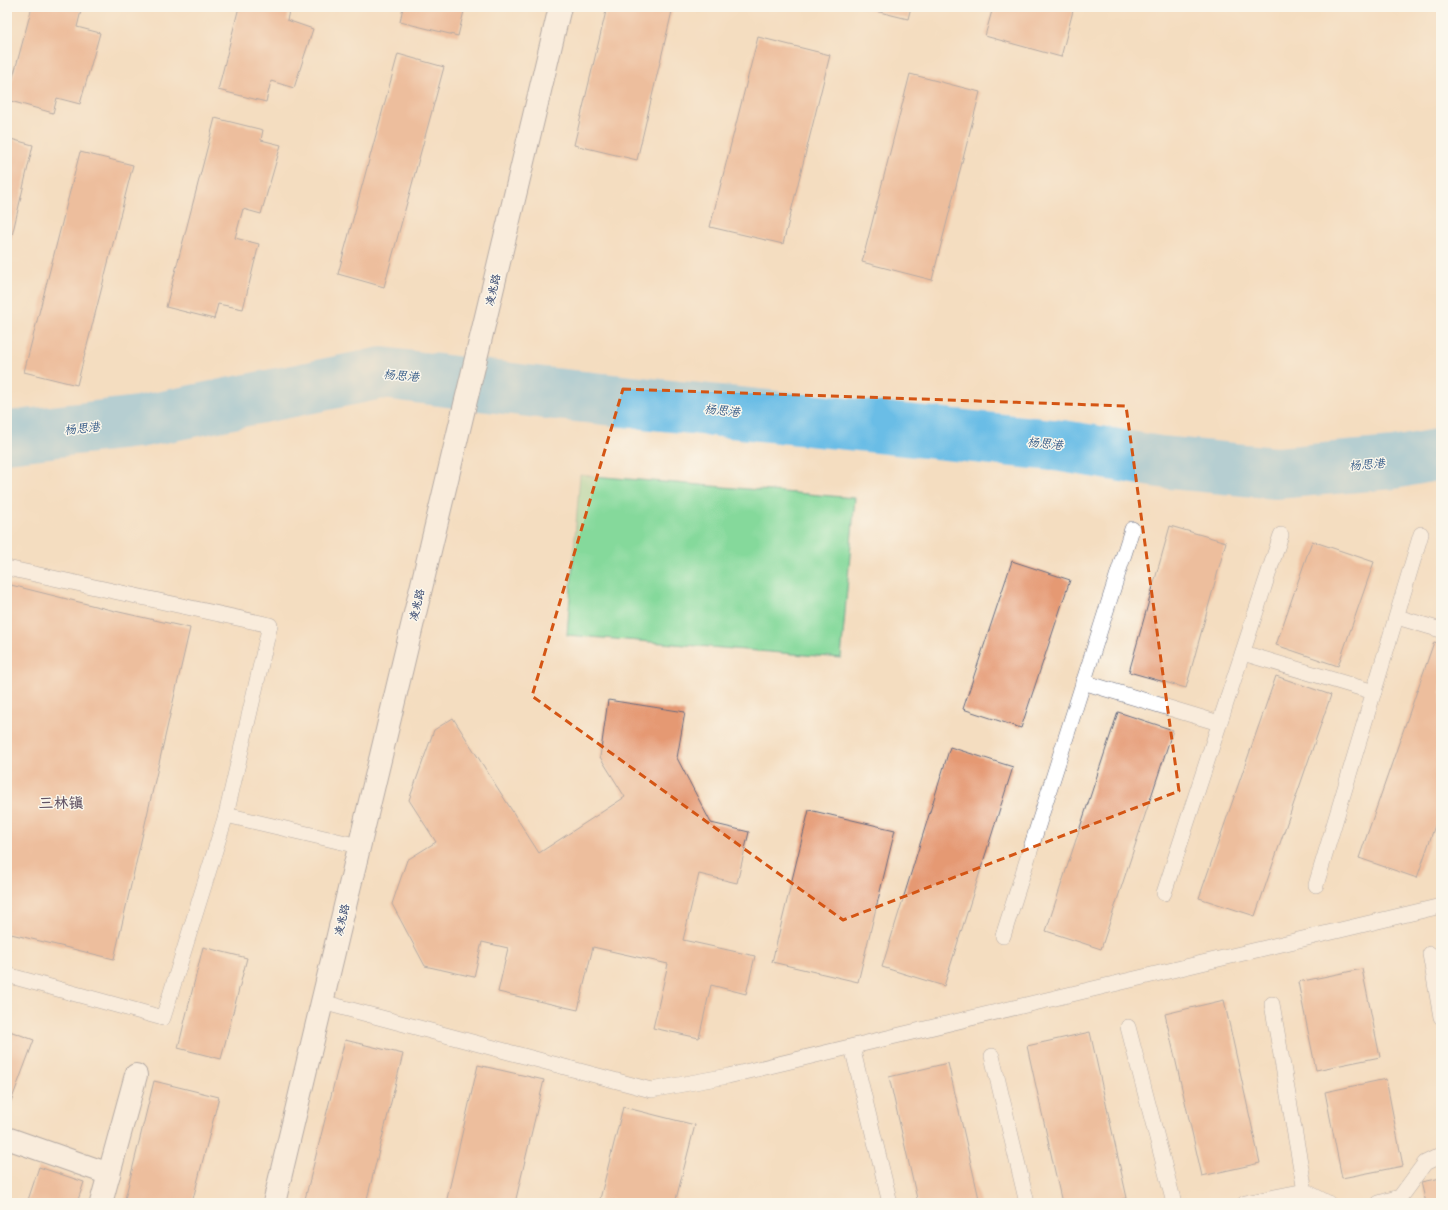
<svg xmlns="http://www.w3.org/2000/svg" width="1448" height="1210" font-family="'Balsamiq Sans','LXGW WenKai TC',sans-serif">
	<rect width="100%" height="100%" fill="#fbf7ec"/>
	<filter id="ink" filterUnits="userSpaceOnUse"><feTurbulence type="fractalNoise" baseFrequency=".025" numOctaves="2"/><feDisplacementMap in="SourceGraphic" scale="8" xChannelSelector="R" yChannelSelector="G"/><feConvolveMatrix kernelMatrix="1 2 1 2 8 2 1 2 1" color-interpolation-filters="sRGB"/></filter>
	<filter id="wash" filterUnits="userSpaceOnUse"><feTurbulence type="fractalNoise" baseFrequency=".012" numOctaves="4" result="noise"/><feDisplacementMap in="SourceGraphic" scale="16" xChannelSelector="R" yChannelSelector="G"/><feGaussianBlur stdDeviation="0.9" result="paint"/><feColorMatrix in="noise" values="0 0 0 0 0 0 0 0 0 0 0 0 0 0 0 0 0 1.4 0 .05"/><feComposite in="paint" operator="in"/></filter>
	<g filter="url(#wash)">
		<rect width="100%" height="100%" fill="#f4ddc0"/>
		<polygon fill="#85d99b" stroke="#50847c" points="580,475 855,498 841,658 567,635"/>
		<g fill="none" stroke-linecap="round" stroke-linejoin="round">
			<polyline stroke="#6abde6" stroke-width="52" points="7,437 138,422 382,373 545,393 1062,446 1160,462 1276,473 1394,463 1441,454"/>
		</g>
		<g id="blocks">
			<g fill="#e59973">
				<polygon points="32,7 82,7 77,27 100,33 80,104 57,98 53,113 7,100"/>
				<polygon points="239,7 290,7 287,20 313,29 294,88 271,81 266,102 218,90"/>
				<polygon points="403,7 465,7 458,36 400,22"/>
				<polygon points="607,7 673,7 637,160 574,145"/>
				<polygon points="859,7 911,7 908,19"/>
				<polygon points="993,7 1074,7 1061,57 985,36"/>
				<polygon points="758,37 830,55 783,244 710,227"/>
				<polygon points="398,54 444,67 384,287 338,274"/>
				<polygon points="910,74 980,92 932,280 862,262"/>
				<polygon points="215,118 263,130 261,140 281,145 261,214 243,209 235,238 259,244 243,309 218,304 214,319 166,307"/>
				<polygon points="7,138 33,145 8,253 7,253"/>
				<polygon points="80,152 133,165 77,385 24,372"/>
				<polygon points="1170,526 1226,542 1186,688 1129,672"/>
				<polygon points="1312,541 1374,562 1338,666 1276,645"/>
				<polygon points="1012,561 1070,580 1021,728 963,709"/>
				<polygon points="7,584 119,612 190,628 114,959 7,933"/>
				<polygon points="1434,642 1441,644 1441,808 1417,878 1359,858"/>
				<polygon points="1276,676 1331,695 1255,916 1199,898"/>
				<polygon points="608,700 685,712 677,758 711,823 749,832 737,883 699,874 683,940 755,956 746,994 711,985 699,1038 653,1028 668,964 593,947 578,1010 498,992 508,948 482,942 474,977 425,966 392,904 407,860 436,842 409,800 434,730 453,718 539,853 625,797 600,757"/>
				<polygon points="1118,712 1173,730 1101,949 1046,931"/>
				<polygon points="950,747 1013,767 944,986 882,967"/>
				<polygon points="809,810 895,830 858,982 772,962"/>
				<polygon points="203,947 247,958 221,1059 178,1048"/>
				<polygon points="1362,969 1380,1057 1316,1070 1298,982"/>
				<polygon points="1224,1000 1260,1163 1202,1176 1165,1014"/>
				<polygon points="7,1030 34,1040 10,1104 7,1102"/>
				<polygon points="1090,1032 1127,1198 1107,1203 1062,1203 1027,1046"/>
				<polygon points="345,1040 403,1054 366,1203 304,1203"/>
				<polygon points="948,1063 980,1203 918,1203 889,1077"/>
				<polygon points="478,1065 544,1080 515,1203 446,1203"/>
				<polygon points="1386,1079 1403,1166 1342,1178 1325,1092"/>
				<polygon points="154,1081 219,1097 192,1203 124,1203"/>
				<polygon points="623,1107 695,1125 675,1203 599,1203"/>
				<polygon points="39,1167 84,1182 77,1203 27,1203"/>
				<polygon points="1441,1178 1441,1203 1426,1203 1421,1182"/>
			</g>
		</g>
	</g>
	<g filter="url(#ink)">
		<use href="#blocks" fill-opacity="0" stroke="#676c80" stroke-width="1"/>
		<g fill="none" stroke-linecap="round" stroke-linejoin="round">
			<g stroke="#676c80" stroke-width="16">
				<g id="lane">
					<polyline points="7,568 270,625 226,815 163,1018 7,975"/>
					<polyline points="1397,617 1441,630"/>
					<polyline points="1243,653 1374,692"/>
					<polyline points="1083,682 1219,723"/>
					<polyline points="226,815 359,846"/>
					<polyline points="1316,885 1421,534"/>
					<polyline points="1164,893 1281,535"/>
					<polyline points="1003,936 1132,529"/>
					<polyline points="1430,954 1441,1017"/>
					<polyline points="322,1002 651,1090 728,1076 1441,906"/>
					<polyline points="1272,1004 1305,1191"/>
					<polyline points="1128,1027 1174,1203"/>
					<polyline points="852,1047 890,1203"/>
					<polyline points="992,1056 1027,1203"/>
					<polyline points="1245,1203 1305,1191 1328,1203"/>
					<polyline points="1379,1203 1400,1197 1425,1163 1441,1155"/>
				</g>
			</g>
			<g stroke="#676c80" stroke-width="24">
				<g id="street">
					<polyline points="7,1138 109,1174"/>
					<polyline points="101,1203 136,1075"/>
					<polyline points="274,1203 560,7"/>
				</g>
			</g>
			<use href="#lane" stroke="#fff" stroke-width="15"/>
			<use href="#street" stroke="#fff" stroke-width="22"/>
		</g>
	</g>
	<path d="M0 0H1448V1210H0ZM623 389 1126 406 1179 791 843 920 532 696Z" fill="#f4ddc0" fill-opacity=".55" fill-rule="evenodd"/>
	<path fill="none" stroke="#d45514" stroke-width="3" stroke-dasharray="8 5" stroke-linejoin="round" d="M623 389 1126 406 1179 791 843 920 532 696Z"/>
	<g text-anchor="middle" dominant-baseline="central" stroke-width="3" stroke-linejoin="round" paint-order="stroke">
		<g font-size="11" fill="#1b2f5e" stroke="#fbf7ec">
			<text transform="translate(493 290) rotate(-77)">凌兆路</text>
			<text transform="translate(417 605) rotate(-77)">凌兆路</text>
			<text transform="translate(342 920) rotate(-77)">凌兆路</text>
		</g>
		<g font-size="12" font-style="italic" fill="#335a87" stroke="#fbf7ec">
			<text transform="translate(401 376) rotate(5)">杨思港</text>
			<text transform="translate(722 411) rotate(6)">杨思港</text>
			<text transform="translate(82 429) rotate(-6)">杨思港</text>
			<text transform="translate(1045 444) rotate(6)">杨思港</text>
			<text transform="translate(1367 465) rotate(-5)">杨思港</text>
		</g>
		<g font-size="15" font-weight="bold" fill="#625465" stroke="#fbf7ec">
			<text x="61" y="803">三林镇</text>
		</g>
	</g>
	<rect width="1448" height="1210" fill="none" stroke="#fbf7ec" stroke-width="24"/>
</svg>
